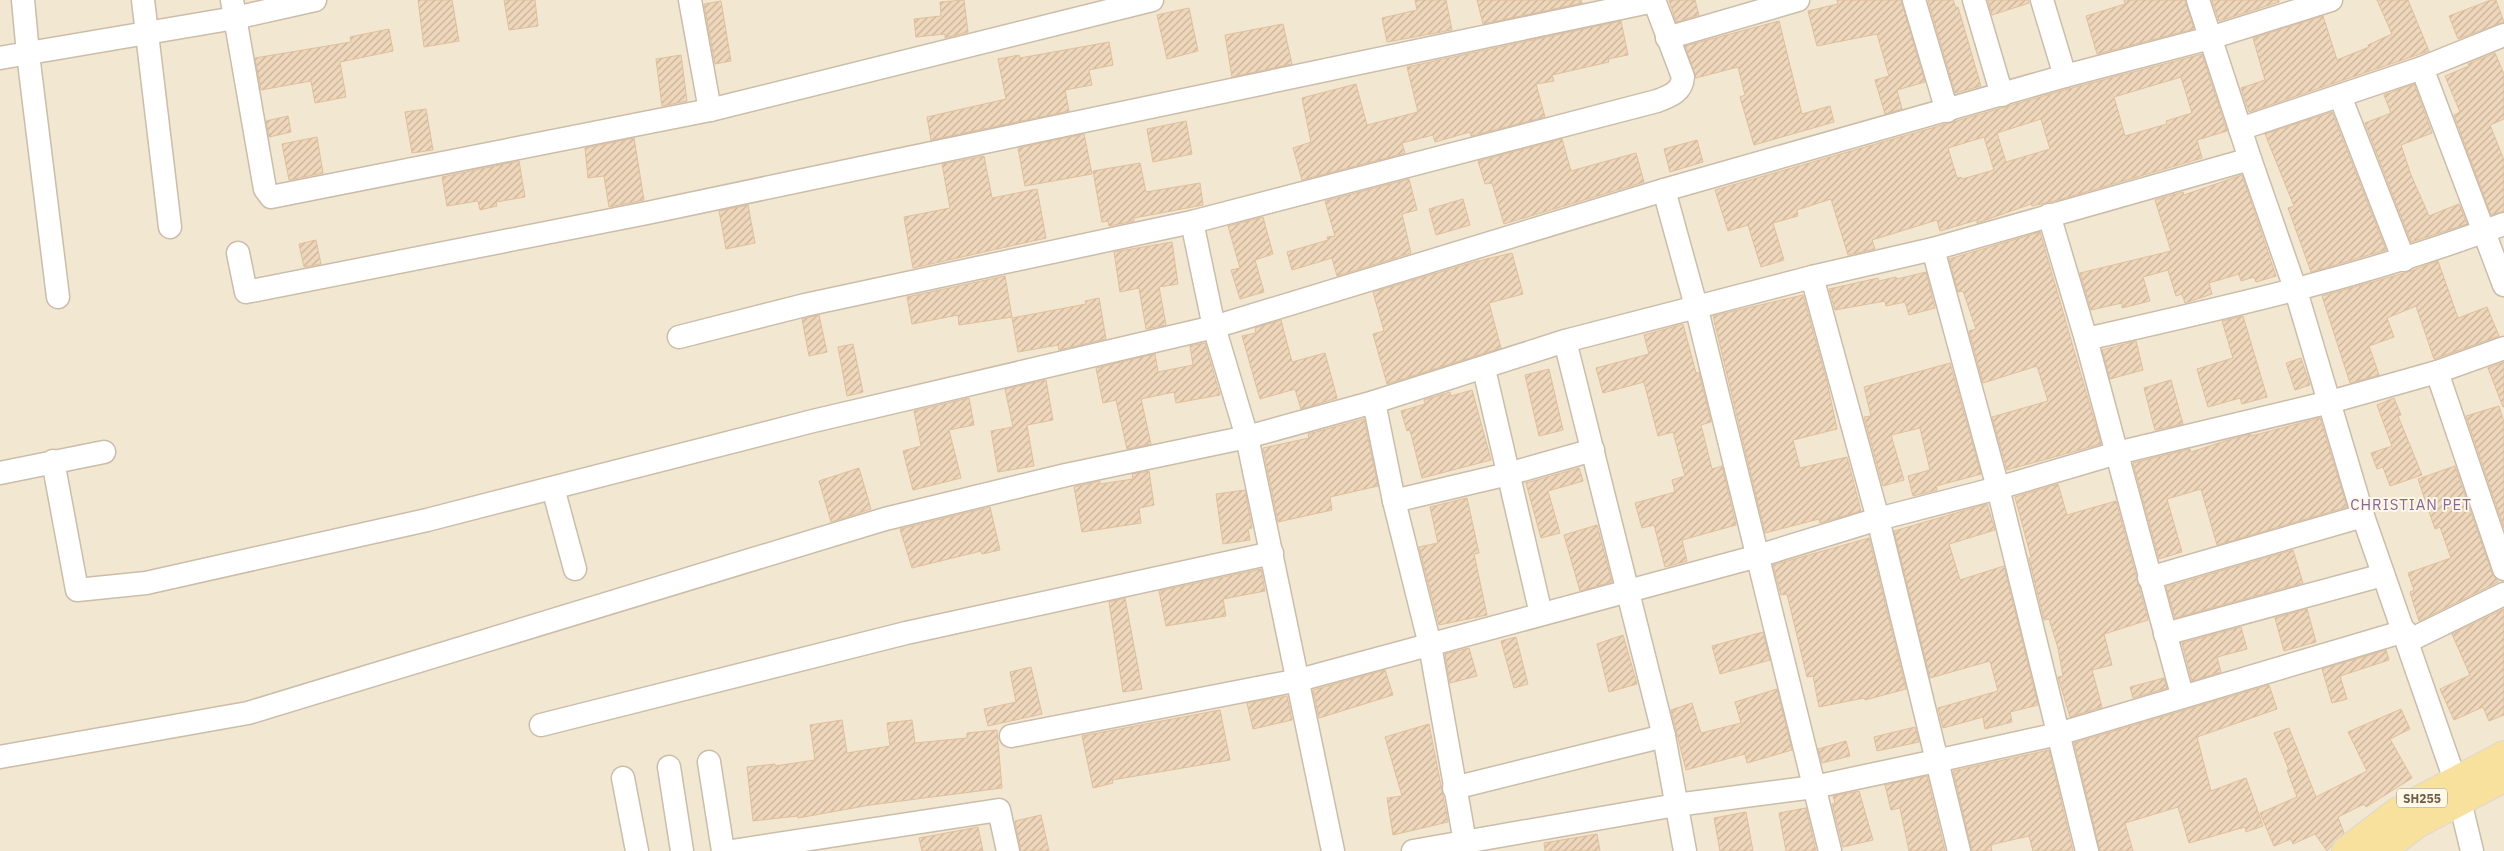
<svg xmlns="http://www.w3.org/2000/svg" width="2504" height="851" font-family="'IBM Plex Sans',sans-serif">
	<defs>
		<pattern id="building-hatch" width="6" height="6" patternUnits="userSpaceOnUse" patternTransform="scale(1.25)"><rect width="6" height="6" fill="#efd7bb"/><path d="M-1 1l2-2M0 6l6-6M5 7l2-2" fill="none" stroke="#c6b29a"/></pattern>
	</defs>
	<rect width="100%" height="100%" fill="#fbf5e2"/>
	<rect fill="#f2e7d1" x="0" y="0" width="2504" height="851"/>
	<g fill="url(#building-hatch)" stroke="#e1bf9c" fill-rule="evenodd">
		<polygon points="418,0 452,0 459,41 424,47"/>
		<polygon points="504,0 535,0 538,26 509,30"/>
		<polygon points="964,0 968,32 945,38 945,34 916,37 914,19 941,16 940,2"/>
		<polygon points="1415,0 1446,0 1452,30 1387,42 1382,18 1417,10"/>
		<polygon points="1477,0 1581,0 1582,3 1483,24"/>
		<polygon points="1669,0 1695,0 1699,15 1676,22"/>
		<polygon points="1837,0 1901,0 1925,82 1897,90 1902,109 1885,114 1875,80 1889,76 1877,34 1817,46 1808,11 1838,4"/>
		<polygon points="1928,0 1953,0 1956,8 1958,7 1981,86 1955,93"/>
		<polygon points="1988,0 2028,0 2029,3 1992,15"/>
		<polygon points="2124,0 2185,0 2194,29 2097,54 2086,16 2125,4"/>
		<polygon points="2212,0 2279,0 2279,2 2219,21"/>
		<polygon points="2377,0 2408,0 2429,51 2249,112 2241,88 2265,80 2253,38 2323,16 2337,60 2369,47 2368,45 2392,34"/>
		<polygon points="2491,0 2496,0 2504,22 2458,39 2449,16"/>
		<polygon points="721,1 731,61 715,64 704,4"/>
		<polygon points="1189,8 1198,51 1167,59 1157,15"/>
		<polygon points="1621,21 1628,55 1608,59 1609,62 1552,75 1554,81 1536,84 1545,117 1471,136 1470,132 1435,142 1433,135 1402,143 1405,153 1402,154 1302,180 1293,148 1311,142 1302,98 1356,84 1367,125 1418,112 1407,67"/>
		<polygon points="1779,21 1802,114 1830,106 1834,122 1754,145 1740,97 1745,95 1738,67 1696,78 1685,46"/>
		<polygon points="1283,24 1292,64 1232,77 1225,35"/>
		<polygon points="389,29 393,51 340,62 346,97 315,103 311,81 261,90 255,58 351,42 350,37"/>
		<polygon points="1109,42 1113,65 1089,70 1092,85 1065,90 1069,111 931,140 927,117 1006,99 998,59 1019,55 1020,58"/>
		<polygon points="2495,53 2504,74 2504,119 2490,125 2504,160 2504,211 2491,215 2454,115 2460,112 2445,76 2469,66 2468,64"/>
		<path d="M2202 54 2227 131 2197 140 2202 158 2062 199 2032 206 2031 204 1977 223V220L1940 231 1937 220 1872 240 1875 249 1848 255 1831 199 1797 210 1798 216 1773 223 1784 260 1761 267 1748 225 1728 231 1715 190 2068 89ZM2181 77 2192 113 2166 121 2167 124 2125 136 2114 97ZM2041 119 2050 149 2006 162 1997 133ZM1984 137 1994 170 1962 179 1961 177 1957 178 1948 148Z"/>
		<polygon points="681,55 687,101 662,106 656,59"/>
		<polygon points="2414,84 2432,133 2401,145 2411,175 2429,216 2459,204 2467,224 2411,242 2365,123 2391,113 2384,95"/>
		<polygon points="426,109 433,150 412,153 405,112"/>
		<polygon points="2332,112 2386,250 2311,272 2288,208 2294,206 2265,134"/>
		<polygon points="288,116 291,132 269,137 266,121"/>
		<polygon points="1186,121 1192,154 1153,162 1147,129"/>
		<polygon points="1084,134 1092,174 1025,186 1018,148"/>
		<polygon points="317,137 323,173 289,180 282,144"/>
		<polygon points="634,138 644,200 609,207 604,176 588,178 585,148"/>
		<polygon points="1562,139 1571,171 1636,153 1644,182 1504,224 1492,183 1485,184 1478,161"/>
		<polygon points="1697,140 1703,162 1670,172 1664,149"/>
		<polygon points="984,156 992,198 1037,189 1046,238 913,268 904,217 950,208 942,164"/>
		<polygon points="519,161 525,197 496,202 497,206 480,210 478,201 447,206 442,177"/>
		<polygon points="1140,163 1146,192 1200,183 1203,205 1134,218 1134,221 1109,226 1108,221 1102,222 1093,171"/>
		<polygon points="2242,175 2276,276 2256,282 2254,277 2241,281 2239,274 2209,283 2212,294 2185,303 2182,294 2176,296 2168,270 2143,277 2150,301 2122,308 2122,303 2091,310 2080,273 2171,251 2155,200 2183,192 2184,195"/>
		<polygon points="1409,179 1417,210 1402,214 1411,253 1337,276 1332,258 1292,270 1287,252 1328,240 1327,237 1335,236 1325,201"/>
		<polygon points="1463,199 1470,225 1436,235 1429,209"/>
		<polygon points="748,205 755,243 726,249 719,211"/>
		<polygon points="1263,217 1273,254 1255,260 1264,292 1240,299 1231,270 1240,268 1228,226"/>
		<polygon points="2040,232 2101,444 2007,470 1992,417 2048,401 2037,366 1983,383 1969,331 1976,329 1963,291 1958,292 1949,259"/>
		<polygon points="316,240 321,264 304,267 299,244"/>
		<polygon points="1172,242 1178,284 1159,287 1166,325 1146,329 1139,288 1120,292 1114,252"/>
		<polygon points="1512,253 1523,294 1489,303 1501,348 1387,384 1373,334 1384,331 1373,292 1474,262"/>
		<polygon points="2438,261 2458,318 2487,307 2499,336 2434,359 2416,306 2387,318 2394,337 2369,346 2379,375 2350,383 2322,296 2408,272"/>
		<polygon points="1926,272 1935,308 1909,315 1905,302 1886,306 1885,301 1835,310 1829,289 1878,278 1879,281 1896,277 1897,279"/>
		<polygon points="1005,276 1012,317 959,325 958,315 912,324 907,297"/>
		<polygon points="1803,295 1827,382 1837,429 1793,440 1800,468 1847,457 1861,511 1820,523 1819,519 1765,533 1713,316"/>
		<polygon points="1099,298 1106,339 1059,350 1058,345 1018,352 1012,318 1086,304 1085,301"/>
		<polygon points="819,315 827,352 809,356 802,319"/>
		<polygon points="2243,316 2267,397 2242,404 2240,398 2208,407 2197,369 2233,358 2222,321"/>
		<polygon points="1281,320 1292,362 1325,353 1337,398 1301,409 1295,389 1260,399 1242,336 1256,333 1255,328"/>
		<polygon points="1683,324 1696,373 1699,372 1711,422 1701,425 1712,469 1722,466 1736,525 1682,540 1687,561 1665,567 1654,525 1642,528 1635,503 1675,492 1672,480 1685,476 1673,432 1658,436 1644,382 1603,393 1596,368 1649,354 1644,335"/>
		<polygon points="2136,341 2143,370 2110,379 2102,350"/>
		<polygon points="1205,343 1220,395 1176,403 1174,392 1141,399 1151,444 1127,449 1116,400 1103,403 1096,368 1155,354 1158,372 1193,365 1190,346"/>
		<polygon points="853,344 863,392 847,396 838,347"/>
		<polygon points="2301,358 2310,385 2295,390 2286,363"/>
		<polygon points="2504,362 2504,407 2503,407 2488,368"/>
		<polygon points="1950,363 1981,474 1936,486 1937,490 1913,496 1908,476 1930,470 1920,428 1891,435 1904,480 1883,486 1864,417 1871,416 1864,387"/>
		<polygon points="1549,369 1563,430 1539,436 1525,375"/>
		<polygon points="1046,380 1053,420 1027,425 1034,466 998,472 991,431 1013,427 1005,389"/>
		<polygon points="2171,380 2183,424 2155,430 2144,388"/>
		<polygon points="1472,390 1491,460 1422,478 1410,430 1407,431 1401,411 1425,404 1424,400 1450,392 1451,396"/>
		<polygon points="969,398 974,425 949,430 961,478 913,490 903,451 921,446 914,411"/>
		<polygon points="2394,398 2401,415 2398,416 2422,475 2390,486 2383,467 2377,469 2371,453 2392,446 2377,405"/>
		<polygon points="2499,406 2504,422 2504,528 2466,416"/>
		<polygon points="2320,418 2347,507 2217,545 2201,489 2167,499 2182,552 2159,559 2133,463 2190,449 2191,452 2225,441 2251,434 2251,436"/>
		<polygon points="1364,419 1378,486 1330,497 1332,510 1278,522 1263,448 1309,438 1308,434"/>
		<polygon points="2455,466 2492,573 2498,582 2419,621 2410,592 2414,590 2408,573 2451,558 2440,527 2435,529 2418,479"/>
		<polygon points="859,468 871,509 831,522 819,481"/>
		<polygon points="1579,468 1583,481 1548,491 1560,533 1541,538 1526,483"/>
		<polygon points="1149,471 1154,505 1139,508 1141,523 1082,532 1074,487 1100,481 1100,484 1133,479 1132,474"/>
		<polygon points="2058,484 2067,515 2116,501 2148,620 2104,634 2112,665 2092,670 2102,707 2070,717 2058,677 2063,676 2058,648 2049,619 2044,620 2029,558 2031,557 2015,497"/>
		<polygon points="1245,490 1252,528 1248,529 1250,540 1223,544 1216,494"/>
		<polygon points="1467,498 1479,553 1474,554 1487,615 1439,625 1419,547 1438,543 1430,507"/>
		<polygon points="1987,504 1995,530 1949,544 1960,580 2004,566 2038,705 2010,712 2012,722 1985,729 1983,717 1943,728 1938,708 1998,691 1990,661 1930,678 1894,531"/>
		<polygon points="990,507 1000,550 982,554 981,551 912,568 900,529"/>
		<polygon points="1597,525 1612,582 1580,591 1564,535"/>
		<polygon points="1869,538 1906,689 1865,700 1864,698 1819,707 1813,676 1807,677 1787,594 1781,595 1773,565"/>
		<polygon points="2293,550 2303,583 2175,618 2166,587"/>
		<polygon points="1261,569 1265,591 1223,599 1226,616 1166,626 1159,591"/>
		<polygon points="1125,598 1142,689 1123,692 1109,602"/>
		<polygon points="2307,609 2316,642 2284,651 2275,618"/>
		<polygon points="2504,609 2504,715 2489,721 2483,707 2454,720 2440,689 2470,675 2452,634"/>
		<polygon points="2241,627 2247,649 2217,657 2221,672 2192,681 2182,643"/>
		<polygon points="1763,632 1770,660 1720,674 1712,646"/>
		<polygon points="1623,635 1637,684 1609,692 1597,644"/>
		<polygon points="1516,637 1528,684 1514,688 1501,641"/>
		<polygon points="1469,648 1477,676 1450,683 1445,654"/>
		<polygon points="2386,650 2389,660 2340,676 2347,699 2332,703 2322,669"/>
		<polygon points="1031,667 1042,714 988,726 984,709 1016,702 1010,672"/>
		<polygon points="1385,670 1393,695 1319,718 1313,690"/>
		<polygon points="2164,678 2167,688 2133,698 2130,687"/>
		<polygon points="2269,685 2277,709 2197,737 2211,791 2246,778 2263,826 2246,832 2245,827 2189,843 2178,807 2125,823 2133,851 2100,851 2074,743"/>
		<polygon points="1777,689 1792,750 1747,763 1745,754 1686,770 1671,710 1692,703 1701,733 1741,723 1735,702"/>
		<polygon points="1287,696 1292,720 1253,729 1247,703"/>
		<polygon points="2401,709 2410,729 2390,739 2412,778 2366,807 2364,804 2338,817 2344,833 2327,851 2315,834 2293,844 2291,839 2274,846 2260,813 2297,797 2287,770 2289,770 2274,733 2289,728 2316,797 2367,771 2348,732"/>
		<polygon points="1220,710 1230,760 1112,780 1113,783 1093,788 1082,736"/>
		<polygon points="842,720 847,753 890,746 887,723 912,720 915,743 967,738 967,733 997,730 1002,788 870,805 798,818 798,816 753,821 747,767 775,764 775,766 815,760 810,725"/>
		<polygon points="1429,724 1448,822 1393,835 1387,798 1402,796 1385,737"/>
		<polygon points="1915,727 1919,742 1877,751 1874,737"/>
		<polygon points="1846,741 1850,756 1822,763 1818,749"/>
		<polygon points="2049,750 2073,851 2033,851 2029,836 1994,844 1991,846 1992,851 1972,851 1953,771"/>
		<polygon points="1927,776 1945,851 1909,851 1900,808 1891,810 1885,785"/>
		<polygon points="1859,791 1873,840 1843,847 1832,804 1835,803 1833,796"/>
		<polygon points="1806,808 1816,851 1786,851 1779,813"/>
		<polygon points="1746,812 1753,851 1720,851 1714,818"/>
		<polygon points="1041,815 1049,851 1021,851 1015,821"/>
		<polygon points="978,827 983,851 922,851 919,838"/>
		<polygon points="1597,834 1600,851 1545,851 1544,843"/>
	</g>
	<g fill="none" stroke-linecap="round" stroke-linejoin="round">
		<g stroke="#cbbda9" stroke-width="25">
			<g id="minor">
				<polyline points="23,0 28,54 58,297"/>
				<polyline points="143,0 170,227"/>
				<polyline points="232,0 265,189 271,197 710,110 1152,0"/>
				<polyline points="690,0 710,110"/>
				<polyline points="1914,0 1947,111"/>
				<polyline points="1974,0 2002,95"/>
				<polyline points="2042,0 2065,76"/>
				<polyline points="2198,0 2250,159 2296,291 2363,516 2455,780 2472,851"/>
				<polyline points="1667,38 1798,0"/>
				<polyline points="0,58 235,18 315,0"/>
				<polyline points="2422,68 2504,285"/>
				<polyline points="2340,96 2404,260"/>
				<polyline points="2240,129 2422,68 2504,35"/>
				<polyline points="1664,190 1696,306 1830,851"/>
				<polyline points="2049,215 2086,339 2182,695"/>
				<polyline points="1192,222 1214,327 1247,437 1333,851"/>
				<polyline points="1933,249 1998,488 1878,519 1959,851"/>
				<polyline points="238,253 246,292 647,213 1654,1"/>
				<path d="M679 337 805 305 1192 222 1657 101C1670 96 1682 92 1683 77L1654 0"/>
				<path d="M2086 339C2227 307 2368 276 2504 224"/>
				<polyline points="1565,341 1664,736 1685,851"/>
				<polyline points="1484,369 1541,614"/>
				<polyline points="2437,372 2504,569"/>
				<polyline points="1374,402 1394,501 1430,645 1465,842"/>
				<polyline points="53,461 77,590 146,583 427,520 813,421 1214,327 1664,190 2065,76 2210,38 2331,0"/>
				<polyline points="0,473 104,452"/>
				<polyline points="553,488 575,569"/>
				<polyline points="1394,501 1508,474 1593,450"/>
				<polyline points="2149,578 2363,516"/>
				<polyline points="2165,634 2383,575"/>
				<polyline points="2408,641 2504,594"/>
				<polyline points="541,725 906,633 1272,553"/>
				<polyline points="1011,736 1299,680 1758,556 1878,519 1812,277"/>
				<polyline points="0,757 248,713 885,519 1066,475 1247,437 1374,402 1565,341 1812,277 1933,249 2250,159"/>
				<polyline points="709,762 723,851"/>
				<polyline points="669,767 682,851"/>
				<polyline points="623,778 637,851"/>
				<polyline points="1454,788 1664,736"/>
				<polyline points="732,851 999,810 1008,851"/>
				<polyline points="1413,851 1676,805 1814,787 1936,761 2058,734 2405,631"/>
				<polyline points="2087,851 1998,488 2117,453 2330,402 2437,372 2504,348"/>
			</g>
		</g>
		<g stroke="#ddd8d4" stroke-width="30">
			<g id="major">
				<polyline points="2346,851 2397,812 2504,755"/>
				<polyline points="2381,851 2417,824 2504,778"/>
			</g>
		</g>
		<use href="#minor" stroke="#fff" stroke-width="22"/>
		<use href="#major" stroke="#f8e19d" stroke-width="28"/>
	</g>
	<g text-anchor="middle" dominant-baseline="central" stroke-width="4" stroke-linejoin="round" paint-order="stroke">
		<rect fill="#fef8e8" stroke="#9b8c79" stroke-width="1" x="2397" y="788.5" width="50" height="19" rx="4"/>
		<g font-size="12" font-weight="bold" fill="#715d4a">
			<text x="2422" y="798">SH255</text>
		</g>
		<g font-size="15" letter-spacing="1" fill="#8b6595" stroke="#fef8e8">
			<text x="2411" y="504">CHRISTIAN PET</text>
		</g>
	</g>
</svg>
